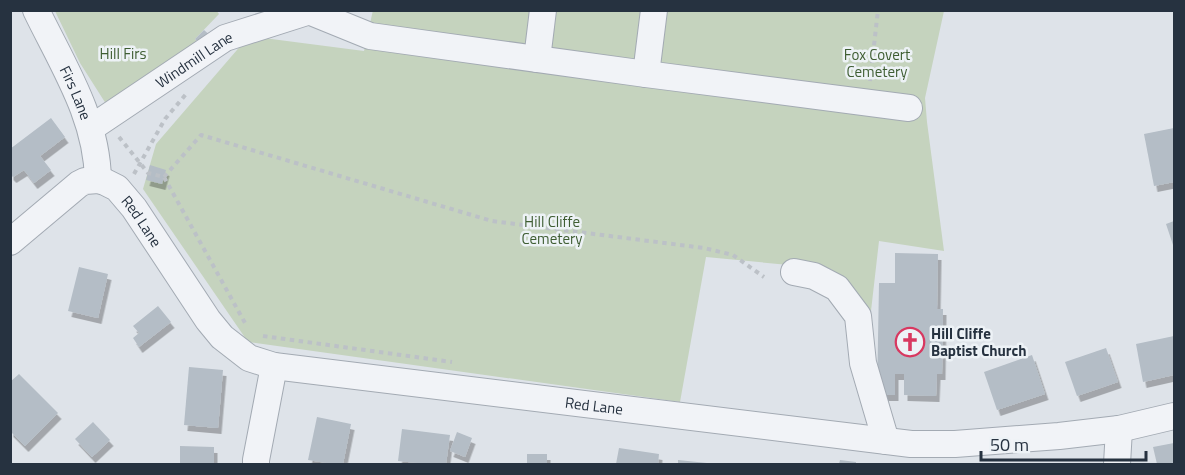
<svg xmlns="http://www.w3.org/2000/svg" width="1185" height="475" font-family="'Titillium Web',sans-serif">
	<defs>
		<filter id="shadow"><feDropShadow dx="3.5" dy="6" stdDeviation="0" flood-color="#0004"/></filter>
	</defs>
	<rect width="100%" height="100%" fill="#dee3e9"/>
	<g fill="#c5d3be">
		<polygon points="216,10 219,14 195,39 198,43 115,118 80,63 55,11"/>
		<polygon points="373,10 944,11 925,98 927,122 944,251 879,241 871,311 831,269 706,257 680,402 248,342 143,189 156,144 249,36 364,51"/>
	</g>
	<g fill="#b4bdc6" filter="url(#shadow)">
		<polygon points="204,30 213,38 203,47 195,39"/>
		<polygon points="51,118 65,137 40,156 51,170 34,183 24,170 13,177 10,174 10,149"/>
		<polygon points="1174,128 1174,182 1154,186 1144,134"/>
		<polygon points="150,165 166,170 162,184 146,180"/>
		<polygon points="1174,221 1174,248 1166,224"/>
		<polygon points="895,253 938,254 937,309 943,309 942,374 937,374 936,396 904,395 904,374 895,374 895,395 877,395 879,283 895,283"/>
		<polygon points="79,267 108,274 98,318 68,311"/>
		<polygon points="158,306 171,322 139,347 133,338 139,333 133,326"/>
		<polygon points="1174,336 1174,375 1143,382 1136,344"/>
		<polygon points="1106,348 1118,382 1077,396 1065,362"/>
		<polygon points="1032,355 1045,394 997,410 984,372"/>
		<polygon points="189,367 223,370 218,428 184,425"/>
		<polygon points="19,374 58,413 25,446 10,431 10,382"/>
		<polygon points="317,417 351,424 343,464 333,464 308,460"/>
		<polygon points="93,422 110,440 92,457 75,439"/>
		<polygon points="402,429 450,435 446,464 428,464 398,461"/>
		<polygon points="457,432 472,438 465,457 450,451"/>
		<polygon points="1174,443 1174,464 1157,464 1153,447"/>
		<polygon points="180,446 214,447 214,464 180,464"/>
		<polygon points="619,448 659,454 658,464 616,464"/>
		<rect x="527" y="454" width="20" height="10"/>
		<polygon points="678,460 707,463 707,464 678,464"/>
		<polygon points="840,460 856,462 856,464 839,464"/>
	</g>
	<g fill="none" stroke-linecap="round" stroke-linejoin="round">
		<g stroke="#a3aab3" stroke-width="28">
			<g id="minor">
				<path id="s1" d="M36 10C63 66 97 117 98 180"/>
				<polyline points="311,12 370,36 646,74 909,108"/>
				<polyline points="537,59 543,10"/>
				<polyline points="646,74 654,10"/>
				<path id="s2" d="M91 128 225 38 313 10"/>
				<path id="s3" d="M10 242 79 184 85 181 98 180 105 182 117 188 134 208 208 320 222 337 249 358 274 366 911 444H955L1059 436 1119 429 1174 416"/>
				<polyline points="794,272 814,276 837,288 858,316 863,363 886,441"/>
				<polyline points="256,464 256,460 274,366"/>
				<polyline points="1117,464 1119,429"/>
			</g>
		</g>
		<g stroke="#bcc1c7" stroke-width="4" stroke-dasharray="4.5 4.5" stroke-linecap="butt">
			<polyline points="870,81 878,10"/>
			<polyline points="119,137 148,173 164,177 245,323"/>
			<polyline points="134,174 165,119 187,93"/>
			<polyline points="164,177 201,135 492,221 704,248 733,255 764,277"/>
			<polyline points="263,336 452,362"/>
		</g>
		<use href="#minor" stroke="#f1f3f7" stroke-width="26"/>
	</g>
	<defs>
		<g id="church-ring" transform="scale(1.5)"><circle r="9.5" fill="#edf2f6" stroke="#d83860" stroke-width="1.5"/><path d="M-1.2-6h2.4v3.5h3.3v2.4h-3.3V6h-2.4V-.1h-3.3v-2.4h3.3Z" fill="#d83860"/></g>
	</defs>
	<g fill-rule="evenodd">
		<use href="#church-ring" x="910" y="342"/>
	</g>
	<g text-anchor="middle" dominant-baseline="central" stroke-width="5" stroke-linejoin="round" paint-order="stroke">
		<g font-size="15" fill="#3e5d32" stroke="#edf2f6">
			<text x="123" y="53">Hill Firs</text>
			<text x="877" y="54">Fox Covert<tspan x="877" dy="17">Cemetery</tspan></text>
			<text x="552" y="221">Hill Cliffe<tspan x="552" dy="17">Cemetery</tspan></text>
		</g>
		<g font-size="15" fill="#263240" stroke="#edf2f6">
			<text stroke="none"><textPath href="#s2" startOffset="124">Windmill Lane</textPath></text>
			<text stroke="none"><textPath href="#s1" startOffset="92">Firs Lane</textPath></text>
			<text stroke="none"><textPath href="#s3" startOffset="172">Red Lane</textPath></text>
			<text stroke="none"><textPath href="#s3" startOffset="696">Red Lane</textPath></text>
		</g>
		<g font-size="15" font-weight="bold" fill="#263240" stroke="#edf2f6" text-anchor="start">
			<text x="931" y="333">Hill Cliffe<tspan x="931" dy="17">Baptist Church</tspan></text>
		</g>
	</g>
	<rect width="1185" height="475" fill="none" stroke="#263240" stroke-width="24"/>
	<path d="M981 451v9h165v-9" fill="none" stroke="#263240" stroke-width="3"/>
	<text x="990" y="451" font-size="18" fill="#263240" stroke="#edf2f6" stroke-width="4.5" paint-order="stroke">50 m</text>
</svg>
